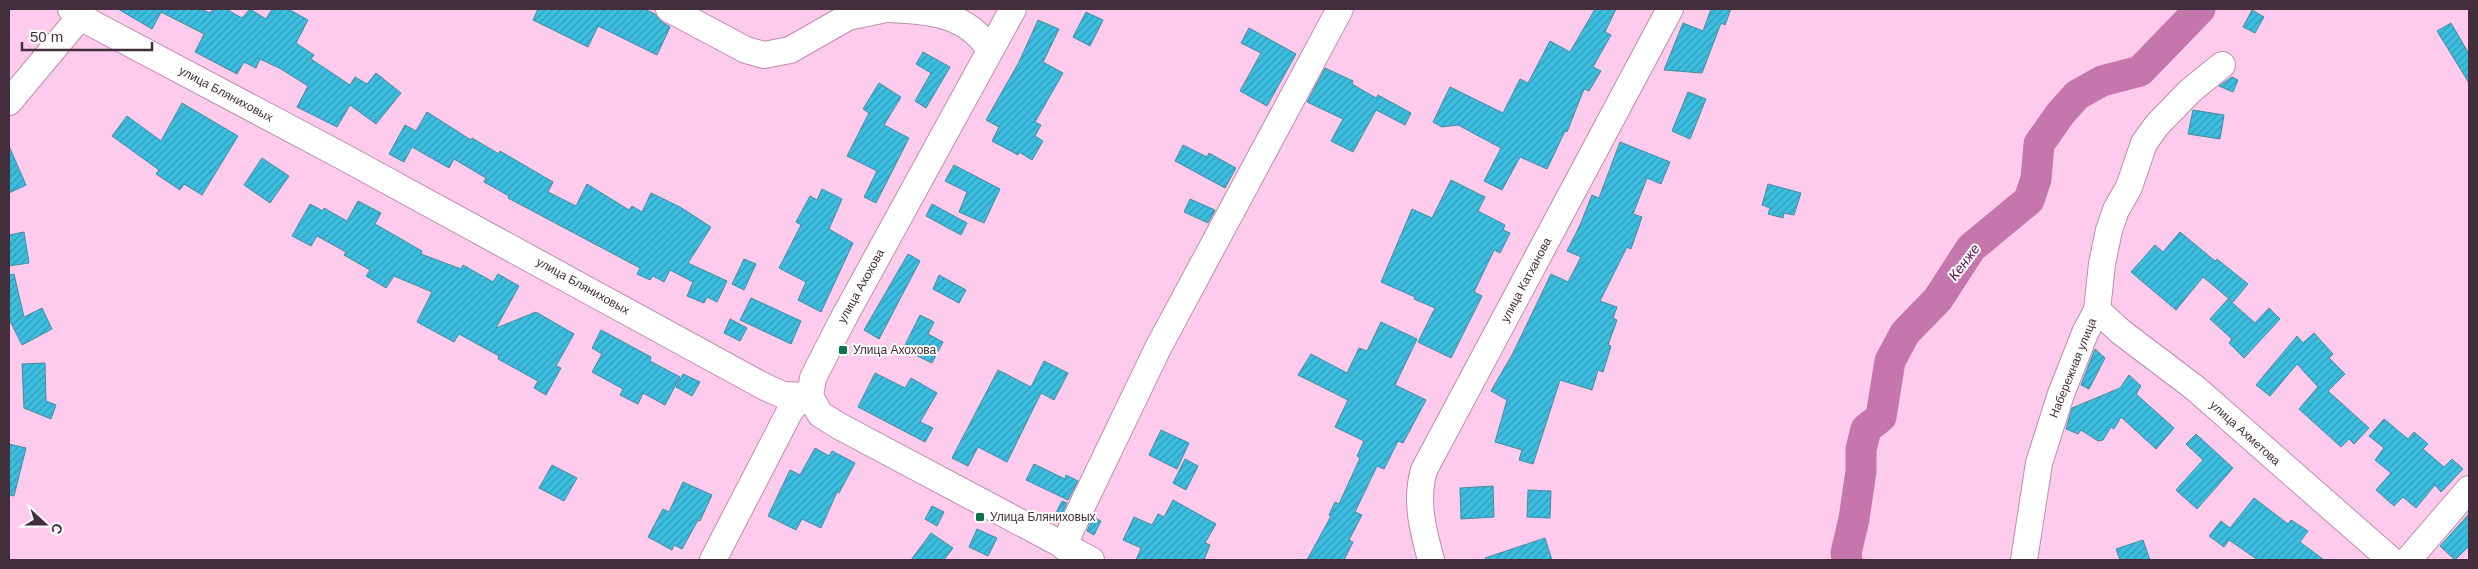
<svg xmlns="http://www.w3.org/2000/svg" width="2478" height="569" font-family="Arial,sans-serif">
	<defs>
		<pattern id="building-hatch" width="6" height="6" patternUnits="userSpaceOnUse" patternTransform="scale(1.25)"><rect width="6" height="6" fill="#3bbee0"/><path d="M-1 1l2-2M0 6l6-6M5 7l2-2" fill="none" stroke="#339bb7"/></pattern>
	</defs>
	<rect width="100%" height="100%" fill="#fecbec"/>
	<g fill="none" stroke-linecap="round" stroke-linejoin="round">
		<polyline stroke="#c576ac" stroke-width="31" points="1847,560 1846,553 1854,519 1861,471 1861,449 1866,429 1881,417 1890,361 1905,333 1938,299 1971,248 2029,200 2036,179 2039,144 2060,114 2077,95 2102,81 2140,71 2200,9"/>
	</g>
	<g fill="url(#building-hatch)" stroke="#4a8a9d">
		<polygon points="118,9 201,9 210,13 213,9 226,9 242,18 250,9 266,19 272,9 288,9 308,20 296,43 314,55 311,59 350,85 355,77 367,84 376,73 401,93 376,124 350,105 337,127 297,107 308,86 281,69 260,59 256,68 244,62 237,74 195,52 204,34 161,12 152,29"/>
		<polygon points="538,9 644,9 655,14 662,22 670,27 657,55 598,26 588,47 533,20"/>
		<polygon points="1595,9 1616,9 1605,32 1611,35 1593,67 1601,71 1589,91 1584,89 1567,132 1565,131 1547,169 1520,157 1502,190 1484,181 1501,148 1458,125 1442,127 1433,122 1450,87 1503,113 1520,79 1528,83 1550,41 1570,52"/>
		<polygon points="1711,9 1731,9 1725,25 1721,23 1702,73 1664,70 1683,23 1703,31"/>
		<polygon points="2252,10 2264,17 2255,33 2243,27"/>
		<polygon points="1086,12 1103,20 1090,46 1073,37"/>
		<polygon points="1038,20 1059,29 1043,62 1063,73 1035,122 1041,125 1035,136 1043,141 1032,160 1019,152 1018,155 992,141 999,127 986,120 1019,62"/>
		<polygon points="2451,23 2469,54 2469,83 2437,31"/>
		<polygon points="1249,28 1296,54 1267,106 1240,91 1261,53 1241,43"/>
		<polygon points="923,52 950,67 926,108 915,101 931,73 916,64"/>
		<polygon points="1325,68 1353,81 1352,84 1376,98 1378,95 1411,113 1405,125 1376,110 1353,152 1331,141 1343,119 1307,102"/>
		<polygon points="2232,77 2238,80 2233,92 2219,86"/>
		<polygon points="879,83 901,97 884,125 909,138 876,203 864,197 877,171 847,156 869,113 863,109"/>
		<polygon points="1688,92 1706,99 1690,139 1672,131"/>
		<polygon points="182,103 238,136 202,195 184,184 180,190 156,174 159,170 112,136 127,116 161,141"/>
		<polygon points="2193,110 2224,115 2220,139 2188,134"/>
		<polygon points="427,112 471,140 472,138 499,154 500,151 553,182 548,192 576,206 587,184 629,210 632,206 642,212 651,193 680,207 711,227 688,263 727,281 717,302 707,297 704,303 687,296 693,282 670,270 664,282 653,276 650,280 637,274 640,268 508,198 509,196 484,182 486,178 454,159 449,168 412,147 404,162 389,154 405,125 416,131"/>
		<polygon points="1620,142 1670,162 1661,184 1647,178 1633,214 1642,217 1631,249 1627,247 1600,301 1617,307 1613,318 1617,320 1608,345 1611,346 1603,372 1598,370 1592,390 1560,380 1533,464 1519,460 1522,450 1495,442 1507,400 1491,391 1513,353 1551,274 1568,282 1581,257 1567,251 1580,225 1592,195 1599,198"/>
		<polygon points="1183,145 1207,157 1209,153 1236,168 1225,188 1175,161"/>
		<polygon points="9,146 26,185 9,193"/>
		<polygon points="262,158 289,176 270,203 244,185"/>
		<polygon points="954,165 1000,189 984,223 959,212 967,192 945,181"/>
		<polygon points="1451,180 1485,197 1478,211 1505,225 1503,230 1510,233 1500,253 1494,250 1474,292 1482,296 1451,358 1418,342 1435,308 1414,299 1415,297 1381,282 1412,209 1432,218"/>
		<polygon points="1768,184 1801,193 1794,215 1784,213 1783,218 1768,214 1770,208 1762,205"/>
		<polygon points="822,189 842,199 829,229 853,243 821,312 798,300 806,282 779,268 801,225 796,222 810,196 817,200"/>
		<polygon points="1190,199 1215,210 1208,223 1184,212"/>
		<polygon points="358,201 381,213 375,224 422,251 421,254 461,269 463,265 493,282 498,274 519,286 496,328 536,312 574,334 556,366 561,368 546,395 534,388 538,381 498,359 499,356 459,334 454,342 417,322 432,292 394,276 386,288 366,276 370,270 344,255 346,252 317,236 311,246 292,236 310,204 323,211 324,208 347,221"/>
		<polygon points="932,204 967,223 961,235 926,216"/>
		<polygon points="24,232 29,263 9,266 9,235"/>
		<polygon points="2180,232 2215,261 2217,259 2248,284 2233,302 2203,277 2176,310 2131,272 2155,245 2163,252"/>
		<polygon points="908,254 920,261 879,339 864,330"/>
		<polygon points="744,259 756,264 744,290 732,284"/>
		<polygon points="14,274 24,317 42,308 52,329 22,345 9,319 9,275"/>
		<polygon points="939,275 966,290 959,303 933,289"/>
		<polygon points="751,298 801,321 791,344 740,320"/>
		<polygon points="2228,299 2255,323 2269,308 2280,319 2244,358 2229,343 2232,339 2210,319"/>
		<polygon points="920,315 934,322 928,334 943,342 932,363 903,349"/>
		<polygon points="730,319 747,328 740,341 724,333"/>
		<polygon points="1381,322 1417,339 1395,385 1426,400 1403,443 1398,441 1384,469 1377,466 1355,512 1362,515 1349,540 1353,542 1344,560 1307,560 1331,516 1329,515 1335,502 1339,504 1360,458 1357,456 1364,441 1335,427 1348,400 1298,375 1311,354 1347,373 1359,348 1367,351"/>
		<polygon points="601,330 651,357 650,361 680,377 665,405 643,393 638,404 620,395 623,389 592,372 602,354 592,348"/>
		<polygon points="2314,333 2333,354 2329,358 2345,374 2328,391 2369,428 2354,444 2349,439 2341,447 2299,409 2318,387 2297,364 2270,396 2256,385 2297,336 2303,343"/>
		<polygon points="2095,349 2105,358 2089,389 2081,385"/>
		<polygon points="1044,361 1068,373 1054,400 1041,393 1007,462 978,447 968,466 952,458 998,370 1031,387"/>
		<polygon points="45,363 46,401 56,405 51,419 24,408 22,364"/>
		<polygon points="875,373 905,388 911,378 937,393 920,422 933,428 925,442 858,407"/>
		<polygon points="683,374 700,382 692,396 676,387"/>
		<polygon points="2129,375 2141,386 2136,394 2174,428 2156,449 2121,417 2114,429 2111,427 2103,440 2098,441 2081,430 2078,434 2066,429 2072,408 2120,388"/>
		<polygon points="2384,419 2408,439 2414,432 2428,444 2423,449 2444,467 2452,459 2463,469 2441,492 2435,485 2416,508 2403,497 2394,506 2376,490 2391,473 2375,460 2384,448 2369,436"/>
		<polygon points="1161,430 1189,443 1177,469 1149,455"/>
		<polygon points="2196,434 2233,468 2197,509 2176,490 2203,460 2186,444"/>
		<polygon points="9,444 26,448 14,496 9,495"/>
		<polygon points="815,448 829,456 832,451 855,463 839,493 837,492 821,528 802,519 796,530 768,516 790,470 800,475"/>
		<polygon points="1185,459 1198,466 1186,490 1173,483"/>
		<polygon points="1034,464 1065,479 1066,475 1078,481 1068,500 1026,480"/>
		<polygon points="552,465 577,478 564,501 539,488"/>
		<polygon points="683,482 712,495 700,521 698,520 682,549 674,545 672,550 648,537 663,509 669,512"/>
		<polygon points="1493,486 1494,517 1461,519 1460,488"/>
		<polygon points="1528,490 1551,491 1550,518 1527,517"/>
		<polygon points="2254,498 2288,524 2291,520 2308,531 2300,542 2324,560 2258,560 2229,540 2224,547 2209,536 2221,521 2230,528"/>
		<polygon points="1173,500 1216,524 1205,543 1210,545 1204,560 1136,560 1141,548 1123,540 1134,517 1152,525 1158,514 1164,517"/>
		<polygon points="1062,501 1067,503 1061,516 1056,513"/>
		<polygon points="932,506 944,512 937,526 925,519"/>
		<polygon points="2469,514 2469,546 2455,560 2440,546"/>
		<polygon points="1093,517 1101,521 1094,535 1087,531"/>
		<polygon points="977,529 997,538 988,556 969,547"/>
		<polygon points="931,533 953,548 944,560 911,560"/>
		<polygon points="1545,538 1552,560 1486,560 1485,558"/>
		<polygon points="2143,540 2150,560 2120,560 2116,549"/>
	</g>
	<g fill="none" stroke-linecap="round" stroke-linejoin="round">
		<g stroke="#bd8dad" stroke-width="28">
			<g id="minor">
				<polyline points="71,9 80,17 342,156 765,387 783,395 810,396"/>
				<polyline points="669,9 746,50 764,55 790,50 848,17 886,9"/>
				<path d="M886 9C928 11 966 12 990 50"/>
				<polyline points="1013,9 842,321 813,378 810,396 820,414 839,426 1091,560"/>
				<polyline points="9,102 80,17"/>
				<polyline points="2097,310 2121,332 2195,388 2391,560"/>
				<polyline points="1064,547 1072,527 1158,348 1340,9"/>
				<polyline points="713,560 790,411 796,404 810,396"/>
				<path d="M1431 560C1423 530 1415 501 1424 470L1670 9"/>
				<polyline points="2024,560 2039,463 2061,394 2085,333 2097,310 2102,264 2109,230 2116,210 2129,187 2144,143 2157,125 2190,91 2222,65"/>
				<polyline points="2408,560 2469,489"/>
			</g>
		</g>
		<use href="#minor" stroke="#fff" stroke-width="26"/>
	</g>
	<g fill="#0c734b" stroke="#fefefe" stroke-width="2">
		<rect x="838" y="345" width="10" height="10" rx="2.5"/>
		<rect x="975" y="512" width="10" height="10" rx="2.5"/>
	</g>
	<g text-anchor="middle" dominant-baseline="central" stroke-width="4" stroke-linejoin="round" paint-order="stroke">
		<g font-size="12" fill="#432f3c" stroke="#fefefe">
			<text transform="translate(226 94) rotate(28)">улица Бляниховых</text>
			<text transform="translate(1526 280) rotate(-62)">улица Катханова</text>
			<text transform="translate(583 286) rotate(29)">улица Бляниховых</text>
			<text transform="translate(861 286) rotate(-61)">улица Ахохова</text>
			<text transform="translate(2073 368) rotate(-68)">Набережная улица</text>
			<text transform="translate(2245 433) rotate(42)">улица Ахметова</text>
		</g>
		<g font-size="12" fill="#432f3c" stroke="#fefefe" text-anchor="start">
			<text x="853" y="350">Улица Ахохова</text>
			<text x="990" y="517">Улица Бляниховых</text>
		</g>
		<g font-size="14" font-style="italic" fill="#5a1349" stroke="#fefefe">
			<text transform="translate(1964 262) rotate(-53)">Кенже</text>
		</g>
	</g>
	<rect width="2478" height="569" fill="none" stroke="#432f3c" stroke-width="20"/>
	<g transform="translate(45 524) rotate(111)" stroke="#fefefe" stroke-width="4" paint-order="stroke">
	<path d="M0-4L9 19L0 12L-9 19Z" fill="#432f3c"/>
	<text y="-8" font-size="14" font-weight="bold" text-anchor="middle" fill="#432f3c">С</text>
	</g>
	<path d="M22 42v8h130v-8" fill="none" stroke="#432f3c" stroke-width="2.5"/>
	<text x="30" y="42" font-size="15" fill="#432f3c" stroke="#fefefe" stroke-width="4" paint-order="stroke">50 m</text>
</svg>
